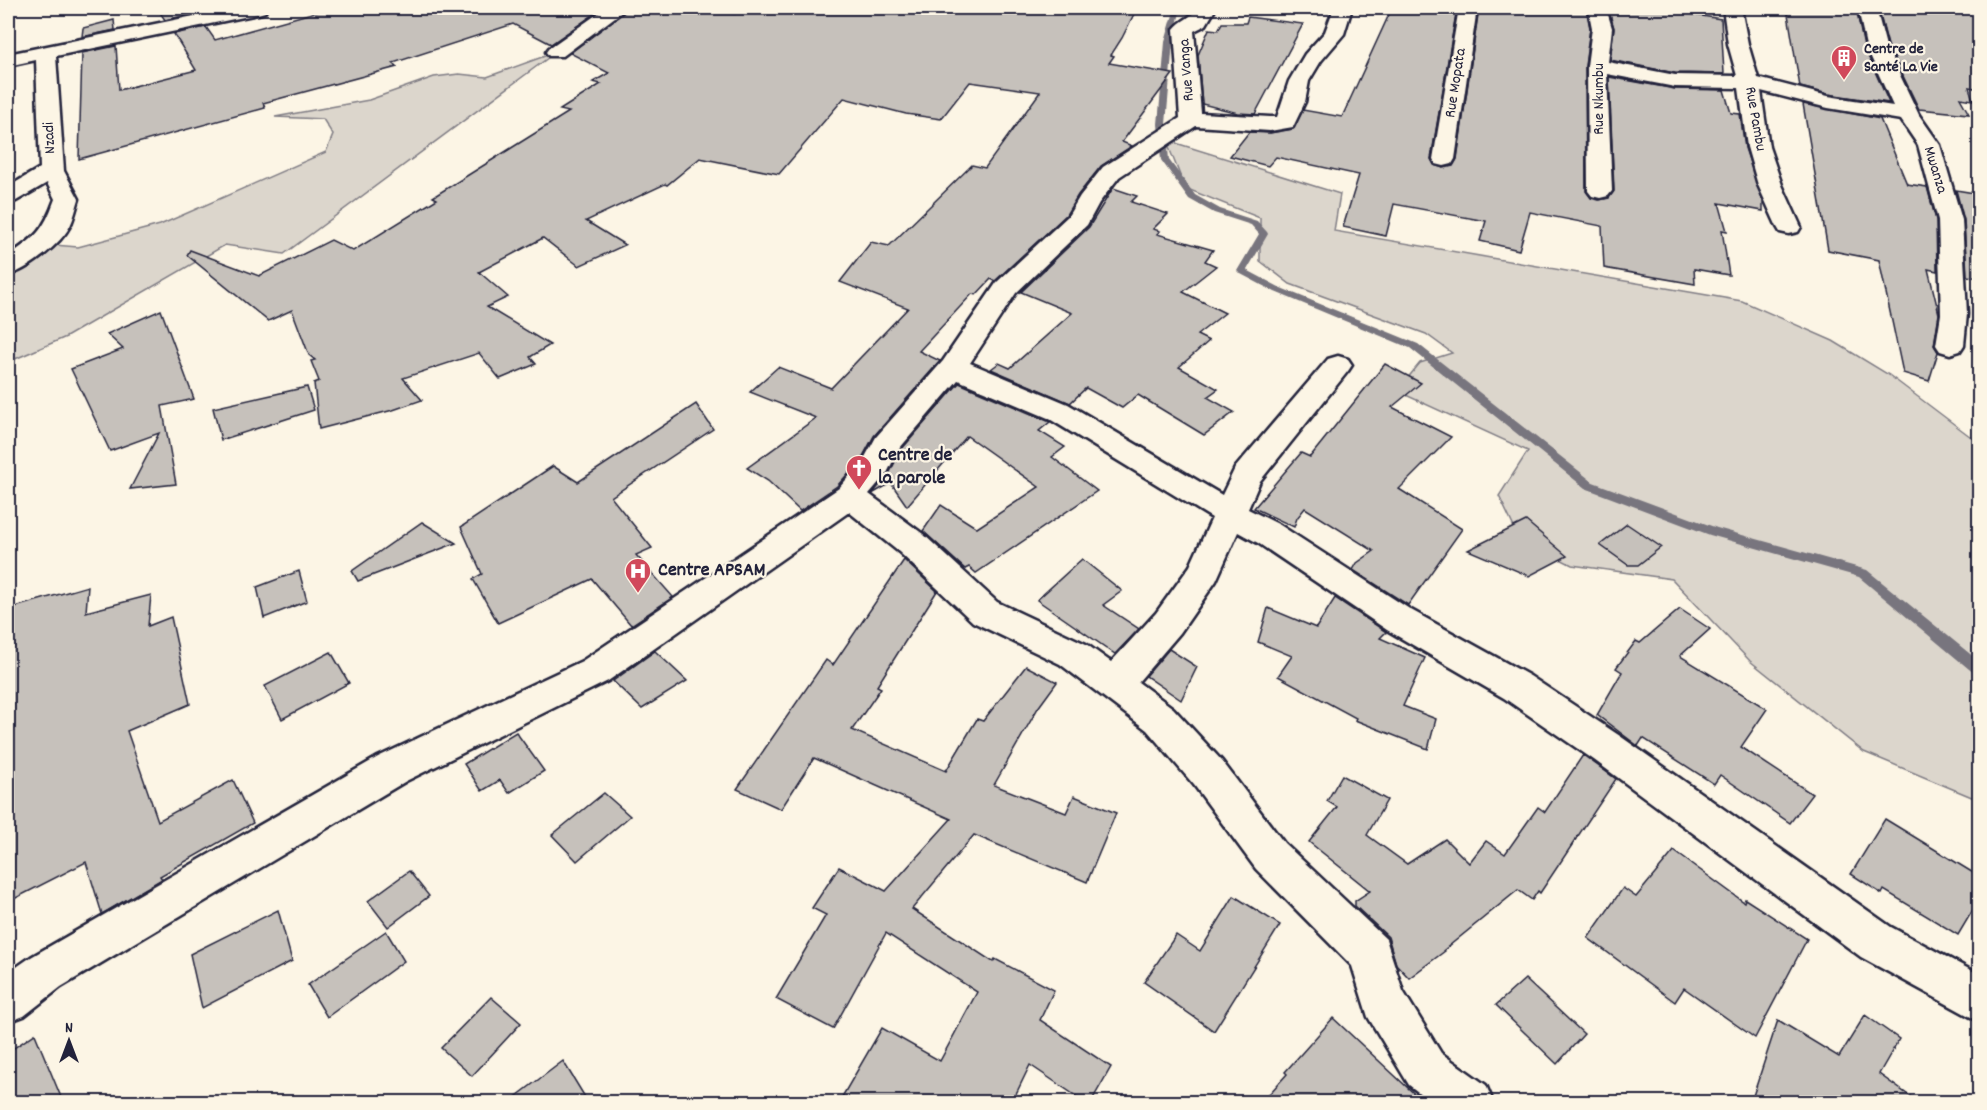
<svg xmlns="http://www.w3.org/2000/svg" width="1987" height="1110" font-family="Dekko,sans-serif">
	<rect width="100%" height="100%" fill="#fcf5e5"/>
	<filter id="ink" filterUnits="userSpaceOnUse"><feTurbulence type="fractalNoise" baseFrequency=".0167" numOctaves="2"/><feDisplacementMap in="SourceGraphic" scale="12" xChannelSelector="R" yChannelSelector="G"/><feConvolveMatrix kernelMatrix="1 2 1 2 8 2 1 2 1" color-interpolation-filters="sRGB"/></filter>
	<g filter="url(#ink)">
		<g fill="#dcd6cc" stroke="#7f7c84" stroke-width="1.5">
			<polygon points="556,52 284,254 225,245 66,337 8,362 8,267 42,244 78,247 160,225 326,152 333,135 323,119 275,117 369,100 434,77 459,74 487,77"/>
			<polygon points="1166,140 1340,194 1334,231 1742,301 1833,341 1889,375 1979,443 1979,800 1864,752 1750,661 1672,579 1572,565 1519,538 1499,496 1528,451 1397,391 1420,363 1452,353 1426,334 1290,284 1260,261 1260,218 1185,188"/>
		</g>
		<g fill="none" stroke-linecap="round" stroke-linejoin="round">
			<polygon fill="#78757e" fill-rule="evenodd" points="1175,8 1181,8 1173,42 1166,124 1169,160 1195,195 1220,209 1257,221 1267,232 1268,234 1247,270 1281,288 1418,344 1593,482 1717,528 1867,570 1980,662 1980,675 1975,674 1859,577 1710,535 1585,488 1410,348 1275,292 1239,273 1237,271 1259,234 1251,225 1214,213 1189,199 1161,160 1158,124 1165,42"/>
		</g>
		<g fill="#c6c1bb" stroke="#22223b" stroke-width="1.5">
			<polygon points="157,8 193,8 197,13 165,20"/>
			<polygon points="330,8 603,8 551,44 513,24 393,63 397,67 263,103 265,108 79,159 82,53 116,46 119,90 196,70 174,34 206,27 215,40"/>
			<polygon points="629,8 696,8 735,14 742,8 1137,8 1122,38 1111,55 1114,56 1109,63 1173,74 1122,142 1132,146 1101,166 1078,195 1066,215 995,281 991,279 976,295 972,294 919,351 940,361 874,436 862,458 837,486 800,511 768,481 747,468 816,418 750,392 778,367 831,388 908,308 840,282 871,242 889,246 972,165 985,168 1040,92 970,82 941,119 906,114 844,98 779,174 700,158 667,185 665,184 586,221 625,245 579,266 543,238 479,272 508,297 487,307 550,345 530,357 536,364 500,379 479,353 403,378 422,400 393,410 319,429 314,383 319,381 311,361 315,360 309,355 292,310 268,321 187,255 190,250 259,276 331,240 353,251 437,199 433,197 569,112 560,110 601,84 593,82 609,73 570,53"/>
			<polygon points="1392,8 1457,8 1431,159 1434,165 1443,168 1453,166 1457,159 1479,8 1586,8 1590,28 1585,66 1586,191 1591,198 1599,200 1609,198 1614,191 1609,77 1675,89 1724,90 1731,113 1740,114 1745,148 1763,201 1763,211 1719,203 1727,231 1722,230 1729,275 1694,269 1695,284 1604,268 1602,226 1530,212 1519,250 1480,241 1486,221 1394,204 1386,236 1343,227 1359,175 1276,157 1268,166 1230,156 1249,132 1270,133 1293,129 1303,110 1342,117"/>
			<polygon points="1608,8 1671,8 1671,11 1721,19 1724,74 1675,73 1610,60 1614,28"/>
			<polygon points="1787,8 1856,8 1864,47 1889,103 1828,94 1800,87"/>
			<polygon points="1878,8 1980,8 1980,89 1969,87 1973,100 1960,98 1969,114 1919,109 1888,45"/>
			<polygon points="1248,17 1303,24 1255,114 1238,113 1202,104 1198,55 1209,29 1218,30 1222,23 1246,23"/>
			<polygon points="114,20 115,30 82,37 83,28"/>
			<polygon points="1803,104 1880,119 1907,184 1927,187 1936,220 1937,271 1928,269 1939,314 1934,345 1938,352 1929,381 1903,373 1879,260 1828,250"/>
			<polygon points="1113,188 1137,196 1131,202 1168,214 1153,229 1160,231 1157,234 1213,250 1205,261 1216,266 1183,292 1225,313 1197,335 1209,341 1179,367 1218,389 1207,397 1234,412 1204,435 1138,395 1122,408 1086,388 1070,403 991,369 999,363 1010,368 1072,313 1021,292 1089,227"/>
			<polygon points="1956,190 1980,194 1980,278 1967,276 1964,220"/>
			<polygon points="161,310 194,399 162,406 176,484 130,489 159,433 110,451 71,369 123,349 107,334"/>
			<polygon points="1385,364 1421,383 1392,407 1451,437 1399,489 1462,529 1408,605 1353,570 1357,563 1374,551 1305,508 1297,518 1294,527 1254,508 1301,453 1310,457"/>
			<polygon points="959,383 1050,422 1039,431 1065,447 1052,457 1097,491 976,573 969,567 965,569 923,531 941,505 977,528 1039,487 967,436 907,506 891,483 872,494 889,474 901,450"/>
			<polygon points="307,387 314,410 221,440 213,408"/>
			<polygon points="696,404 713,429 611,497 652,548 636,555 673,597 631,625 592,579 498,623 473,579 482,574 461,527 553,466 578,482"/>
			<polygon points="1526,521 1567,556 1529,576 1468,550"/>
			<polygon points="422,522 456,543 358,581 352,571"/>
			<polygon points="1627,524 1661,547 1638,565 1628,565 1600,545"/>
			<polygon points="1082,559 1122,591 1103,605 1139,629 1115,654 1037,600"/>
			<polygon points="904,560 937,591 877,686 881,688 852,730 946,771 977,719 983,721 1026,666 1057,682 1038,708 994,785 1066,813 1074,796 1116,813 1087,882 974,835 912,909 993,962 995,959 1054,990 1040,1020 1111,1067 1091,1102 1085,1102 1030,1065 1012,1102 839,1102 882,1028 940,1061 977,992 886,933 833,1029 776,999 826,915 812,908 839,867 886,891 951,819 814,758 781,809 737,789 826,660 833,665"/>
			<polygon points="299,571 307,601 264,618 257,587"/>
			<polygon points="88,586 86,612 151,595 148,626 171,617 190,704 127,731 158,821 233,780 253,823 160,876 162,879 102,914 86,862 8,902 8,609"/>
			<polygon points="1335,598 1386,632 1380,638 1425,658 1403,706 1436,719 1428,749 1355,720 1356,718 1278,676 1292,656 1258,642 1268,608 1316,628"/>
			<polygon points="1680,609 1710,629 1680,656 1767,709 1741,747 1812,794 1790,823 1720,775 1714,784 1643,738 1638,746 1597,715 1622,672 1616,668 1636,641 1640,643"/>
			<polygon points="1169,649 1197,667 1181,700 1146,676"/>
			<polygon points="655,651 687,681 642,709 613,681"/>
			<polygon points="331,652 349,683 282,719 265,686"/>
			<polygon points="516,732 544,771 509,793 500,780 482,791 464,764"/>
			<polygon points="1583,755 1616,779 1540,893 1538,891 1532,900 1518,890 1444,950 1445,951 1409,978 1396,964 1388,937 1355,906 1355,901 1370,891 1309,842 1337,807 1327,801 1342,775 1387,800 1367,835 1407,864 1445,839 1469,863 1486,841 1505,854 1538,807 1545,812"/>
			<polygon points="604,793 630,816 577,861 552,835"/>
			<polygon points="1885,819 1980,877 1980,898 1958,935 1884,890 1882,894 1851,874"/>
			<polygon points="1674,851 1744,902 1745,899 1807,939 1755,1038 1684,988 1675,1002 1588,938 1623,888 1636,897"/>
			<polygon points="409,871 429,896 388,927 368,901"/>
			<polygon points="1234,896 1280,925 1214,1031 1144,982 1176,935 1200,951"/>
			<polygon points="278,910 292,961 202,1008 190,954"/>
			<polygon points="386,931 404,961 327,1017 308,985"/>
			<polygon points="1525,979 1584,1034 1557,1064 1496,1005"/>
			<polygon points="491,997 521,1023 472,1076 441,1048"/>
			<polygon points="1865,1015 1899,1039 1879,1074 1918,1102 1751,1102 1778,1020 1839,1057"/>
			<polygon points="1333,1018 1423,1102 1262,1102 1287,1074 1285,1072"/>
			<polygon points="35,1034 63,1102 8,1102 8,1052"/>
			<polygon points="563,1061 588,1102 509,1102"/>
		</g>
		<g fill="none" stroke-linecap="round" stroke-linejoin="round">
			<g stroke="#22223b" stroke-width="5">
				<g id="minor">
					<path d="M233 8H267L265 12 258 14 56 56 64 171 79 199C76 208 74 218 70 226 61 244 27 271 8 275V256C36 237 43 232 55 199L47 183 16 201 8 203V187L40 168 36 60 8 66V54Z"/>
					<polygon points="606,8 627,8 563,56 549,56 546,52 549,48"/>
					<path d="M1198 8H1216L1206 25 1194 31 1201 113 1270 117H1277L1289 81 1305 54 1325 32 1334 8H1352L1344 34 1321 61 1309 81 1305 102 1293 127 1270 131 1196 126 1119 177 1099 203 1087 225 1016 293 970 363 1068 404 1222 495 1235 468 1328 359 1338 356 1348 359 1352 365 1348 371 1260 481 1248 509 1280 525 1411 610 1530 676 1620 736 1891 927 1980 975V1022L1861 957 1594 760 1504 698 1387 630 1258 543 1238 532 1216 581 1180 633 1138 682 1173 708 1222 761 1284 843 1386 939 1403 991 1441 1053 1486 1085 1493 1102H1431L1409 1085 1368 1017 1352 966 1256 869 1194 785 1147 730 1060 664 973 622 899 552 849 512 608 681 406 781 61 987 24 1016 8 1022V973L31 957 378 757 582 661 839 488 864 459 876 437 943 361 997 282 1068 216 1080 196 1103 167 1180 118 1174 29C1181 20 1191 18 1198 8ZM958 380 1048 418 1212 518 1190 566 1156 613 1111 662 1086 644 997 602 923 534 869 494 887 473 899 449Z"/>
					<polygon points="1459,8 1477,8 1455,159 1452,164 1444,166 1436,164 1433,159"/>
					<polygon points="1588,8 1606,8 1612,28 1608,62 1675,75 1737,76 1728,44 1723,8 1741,8 1748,44 1758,78 1828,96 1893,106 1866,46 1858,8 1876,8 1886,46 1919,115 1940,145 1962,220 1967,314 1964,345 1960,351 1950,354 1940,351 1936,345 1941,314 1938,220 1918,145 1901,120 1828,108 1761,91 1769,147 1782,185 1801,227 1798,232 1789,234 1780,232 1777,227 1758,185 1747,147 1739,88 1675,87 1607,74 1612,191 1608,196 1600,198 1592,196 1588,191 1587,66 1592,28"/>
				</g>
			</g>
			<use href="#minor" fill="#fcf5e5" fill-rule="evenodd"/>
		</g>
	</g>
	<defs>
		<g id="building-pin" transform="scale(1.35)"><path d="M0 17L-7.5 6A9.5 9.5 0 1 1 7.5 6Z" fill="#d1495b" stroke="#fcf5e5"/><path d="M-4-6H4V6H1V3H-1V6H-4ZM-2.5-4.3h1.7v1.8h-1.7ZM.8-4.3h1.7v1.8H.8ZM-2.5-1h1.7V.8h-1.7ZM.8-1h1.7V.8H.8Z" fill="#fff"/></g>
		<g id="church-pin" transform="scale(1.35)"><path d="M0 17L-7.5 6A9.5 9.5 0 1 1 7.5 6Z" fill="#d1495b" stroke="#fcf5e5"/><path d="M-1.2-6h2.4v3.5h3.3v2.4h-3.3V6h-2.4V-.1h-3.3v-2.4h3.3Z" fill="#fff"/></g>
		<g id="hospital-pin" transform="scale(1.35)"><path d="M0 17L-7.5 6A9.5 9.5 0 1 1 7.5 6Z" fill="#d1495b" stroke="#fcf5e5"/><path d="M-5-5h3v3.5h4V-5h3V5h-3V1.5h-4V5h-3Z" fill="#fff"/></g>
	</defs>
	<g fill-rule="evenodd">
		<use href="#building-pin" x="1844" y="58"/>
		<use href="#church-pin" x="859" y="468"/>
		<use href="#hospital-pin" x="638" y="571"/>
	</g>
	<g text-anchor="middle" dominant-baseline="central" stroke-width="4.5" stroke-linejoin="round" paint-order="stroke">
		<g font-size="16" font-weight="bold" fill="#22223b" stroke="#fcf5e5" text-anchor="start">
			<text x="1864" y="49">Centre de<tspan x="1864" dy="18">Santé La Vie</tspan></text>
		</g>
		<g font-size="16" fill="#22223b" stroke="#fcf5e5">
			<text transform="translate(1187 70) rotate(-94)">Rue Vanga</text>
			<text transform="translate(1456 83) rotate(-81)">Rue Mopata</text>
			<text transform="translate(1599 99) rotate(-90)">Rue Nkumbu</text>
			<text transform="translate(1755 119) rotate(80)">Rue Pambu</text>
			<text transform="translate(50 138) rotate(-93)">Nzadi</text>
			<text transform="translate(1935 170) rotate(73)">Mwanza</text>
		</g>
		<g font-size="20" font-weight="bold" fill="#22223b" stroke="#fcf5e5" text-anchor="start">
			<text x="878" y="456">Centre de<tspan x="878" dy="23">la parole</tspan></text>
			<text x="658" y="571">Centre APSAM</text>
		</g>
	</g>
	<rect width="1987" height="1110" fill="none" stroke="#fcf5e5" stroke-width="30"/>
	<rect x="15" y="15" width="1957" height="1080" fill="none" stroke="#22223b" stroke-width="2" filter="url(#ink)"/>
	<g transform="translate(69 1041)" stroke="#fcf5e5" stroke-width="4.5" paint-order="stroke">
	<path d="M0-4.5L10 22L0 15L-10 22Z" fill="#22223b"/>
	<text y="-9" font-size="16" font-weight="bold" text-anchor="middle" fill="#22223b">N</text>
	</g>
</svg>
